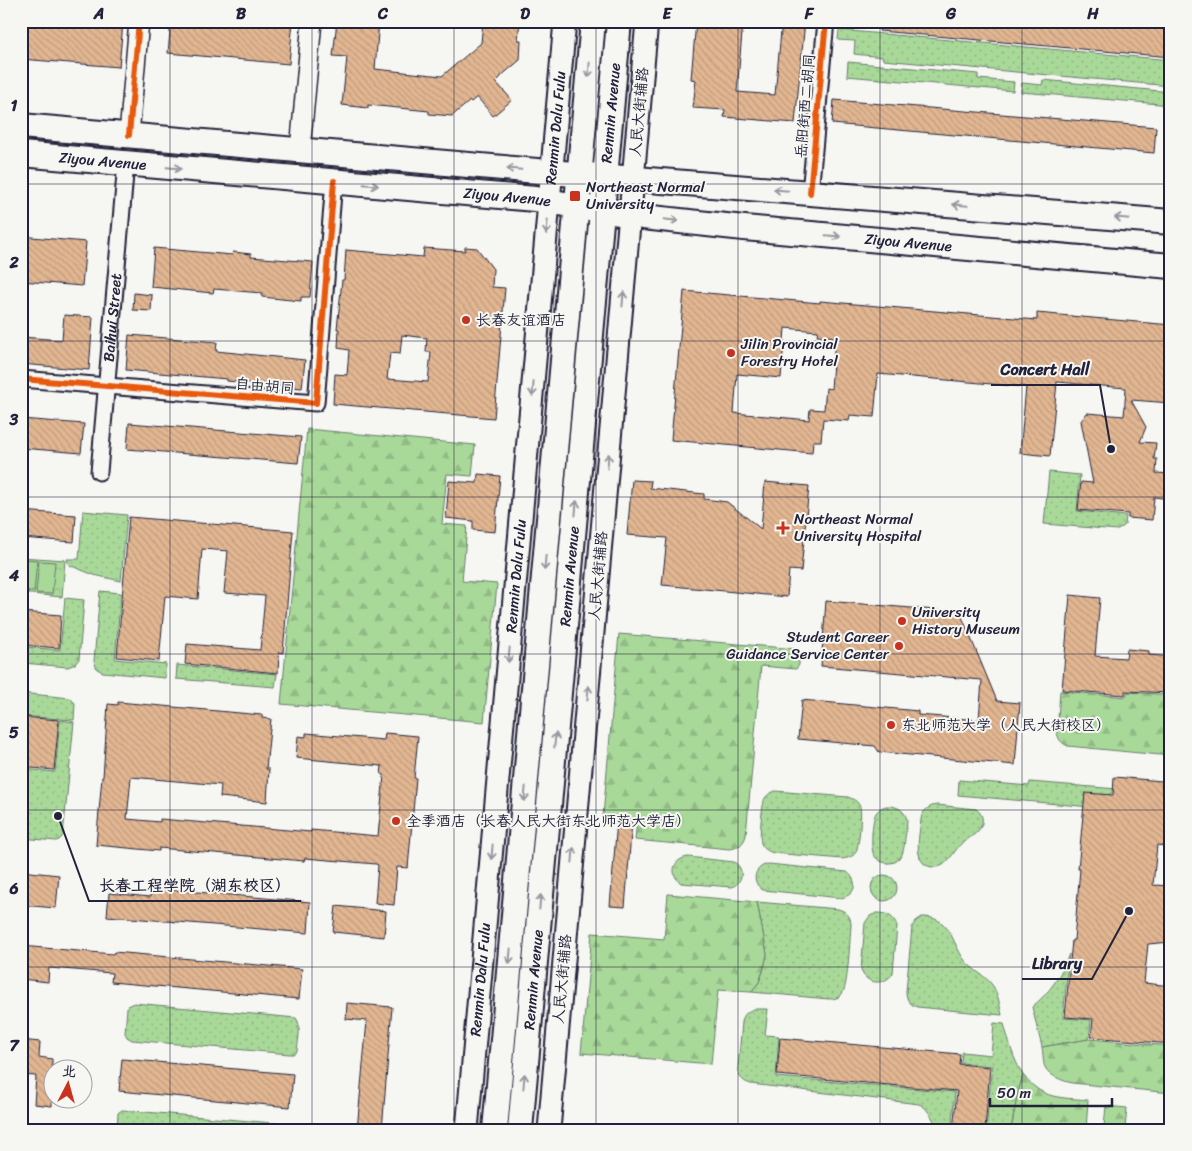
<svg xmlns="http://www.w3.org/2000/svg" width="1192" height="1151" font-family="Sriracha,'LXGW WenKai TC',sans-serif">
	<defs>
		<pattern id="grass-dots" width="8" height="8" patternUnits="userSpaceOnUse" patternTransform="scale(1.25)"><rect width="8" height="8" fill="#a9d999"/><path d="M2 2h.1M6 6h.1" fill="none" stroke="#91ba85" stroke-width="1.8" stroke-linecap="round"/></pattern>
		<pattern id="forest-firs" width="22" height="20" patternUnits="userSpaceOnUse" patternTransform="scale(1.25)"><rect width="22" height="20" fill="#a9d999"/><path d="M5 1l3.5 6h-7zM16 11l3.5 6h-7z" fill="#91ba85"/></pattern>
		<pattern id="park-crowns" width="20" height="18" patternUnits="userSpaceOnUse" patternTransform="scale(1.25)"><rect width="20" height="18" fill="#a9d999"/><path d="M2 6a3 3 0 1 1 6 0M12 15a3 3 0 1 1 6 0" fill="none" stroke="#91ba85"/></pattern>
		<pattern id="building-back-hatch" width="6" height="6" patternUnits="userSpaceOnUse" patternTransform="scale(1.25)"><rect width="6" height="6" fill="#e1b691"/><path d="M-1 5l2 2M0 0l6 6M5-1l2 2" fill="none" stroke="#c19c7e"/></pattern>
	</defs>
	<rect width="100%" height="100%" fill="#f6f6f2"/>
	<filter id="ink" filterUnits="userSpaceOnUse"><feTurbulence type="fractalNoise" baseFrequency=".02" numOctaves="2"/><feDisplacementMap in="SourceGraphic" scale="10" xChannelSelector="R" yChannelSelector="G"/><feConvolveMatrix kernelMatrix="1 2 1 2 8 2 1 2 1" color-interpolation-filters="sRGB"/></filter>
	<g filter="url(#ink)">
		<g fill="url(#grass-dots)" stroke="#667e6a">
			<polygon points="839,30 1171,60 1171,86 883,60 883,57 854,54 855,41 838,40"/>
			<polygon points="848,62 978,74 978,79 1014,82 1013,91 847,76"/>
			<polygon points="1043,80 1171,92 1171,105 1021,92 1022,83 1042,85"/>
			<polygon points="1049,472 1080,475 1077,511 1126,516 1125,525 1118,530 1044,524"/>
			<polygon points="83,511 127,515 121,581 94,575 69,565 67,559 79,559"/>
			<polygon points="100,591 121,593 115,659 166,664 165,678 103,672 97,669 94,661"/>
			<polygon points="65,598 84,600 79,659 75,664 68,667 23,663 24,647 60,650"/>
			<polygon points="177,665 277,674 275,687 176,679"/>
			<polygon points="21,693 70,698 75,703 74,720 21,716"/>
			<polygon points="60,720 74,722 63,836 59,840 56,841 21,838 21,769 55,772"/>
			<polygon points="959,780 1029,786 1030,782 1117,789 1091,807 958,795"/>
			<path d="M775 791 848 797C853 799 858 801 860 807 862 814 859 845 856 852 853 857 848 858 842 859L773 853C768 851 763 849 761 843 759 837 762 804 765 798 768 794 771 793 775 791Z"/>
			<path d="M937 805 976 809C982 813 984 820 981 826 979 833 966 840 961 844 955 850 950 860 943 865 940 867 935 867 932 867 911 864 920 833 921 819 923 810 929 806 937 805Z"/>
			<path d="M886 806C896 806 903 808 907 819 907 825 906 832 905 838 904 851 902 864 887 863 881 862 877 860 874 855 870 849 872 819 876 813 879 809 882 807 886 806Z"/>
			<path d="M688 857 734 862C745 869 743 882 732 887L681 883C669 874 673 859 688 857Z"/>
			<path d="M769 864 847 872C859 881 856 895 841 898L763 890C750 882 754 866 769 864Z"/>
			<circle cx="884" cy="888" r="13"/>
			<path d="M757 902 838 909C846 911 851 916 851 925 850 938 848 984 843 992 840 998 835 999 829 999L751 992 759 982 764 968 767 954Z"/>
			<path d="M877 913C887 913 894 916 897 926L893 973C885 986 866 985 861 970L865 923 870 916Z"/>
			<path d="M922 917C929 917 935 918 941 922 953 932 956 950 966 962 975 972 991 978 996 992 999 999 1000 1007 1002 1015L917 1007C909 1004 906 999 906 991L912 927 916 921Z"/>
			<path d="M1069 954 1063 1018 1091 1020 1089 1039 1042 1047 1032 1007C1050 992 1061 976 1069 954Z"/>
			<path d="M134 1003 296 1018C302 1025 298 1041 297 1051L293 1054H290L132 1040 127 1037 125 1033 127 1008 129 1005Z"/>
			<path d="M754 1009H768L765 1035 779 1036 776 1077 955 1092 951 1130H942L939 1128C932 1120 929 1108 919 1104L751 1084C743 1082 738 1077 738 1068L742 1022C743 1015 747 1011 754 1009Z"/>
			<path d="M994 1023 1004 1024C1009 1042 1013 1059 1023 1075L1017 1097 1011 1130H986L992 1066 961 1063 962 1052 991 1055Z"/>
			<polygon points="122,1110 285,1124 290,1126 291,1130 117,1130 118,1113"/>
		</g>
		<g fill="url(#forest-firs)" stroke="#667e6a">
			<polygon points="307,429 475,445 472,476 447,474 442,524 467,526 462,581 497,584 484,722 281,704"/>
			<path d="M619 634 797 649 799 650V665L796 669 761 666 746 835C744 844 738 848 730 849L635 840 637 819 603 816Z"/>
			<path d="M1060 691 1126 697 1127 692 1171 695V756L1068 746C1061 743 1058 739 1057 732Z"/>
			<polygon points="668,894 757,902 767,954 764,968 759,982 751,992 718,990 711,1064 581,1053 592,933 664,939"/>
			<path d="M1089 1039 1171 1046V1093L1072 1083C1063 1081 1049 1076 1045 1067 1043 1064 1043 1052 1042 1047Z"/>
			<path d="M1023 1075C1043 1100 1059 1097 1088 1100L1086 1130H1011L1017 1097Z"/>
			<polygon points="1106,1106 1127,1108 1125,1128 1104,1126"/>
		</g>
		<polygon fill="url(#park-crowns)" stroke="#667e6a" points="21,557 65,560 62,597 21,593"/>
		<g fill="#a9d999" stroke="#667e6a">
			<polygon points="23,559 37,560 34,592 21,591"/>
			<polygon points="39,561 55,562 52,594 36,593"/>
		</g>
		<g fill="url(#building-back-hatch)" stroke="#22223b" fill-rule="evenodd">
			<polygon points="21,21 106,21 123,23 119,67 21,59"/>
			<polygon points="171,21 293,21 289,64 168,53"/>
			<polygon points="337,21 379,21 375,69 442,76 481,43 483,21 520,21 518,40 521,40 520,60 501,76 501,77 496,82 512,100 493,116 477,97 471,102 470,101 452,116 429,114 429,111 368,105 368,108 342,105 347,57 333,56"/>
			<polygon points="696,21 743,21 737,92 775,95 782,21 805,21 795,123 724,117 725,110 693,108 696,80 691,79"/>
			<polygon points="880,21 1094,21 1171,28 1171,57 879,31"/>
			<polygon points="834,100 1156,127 1154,153 832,124"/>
			<polygon points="21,236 86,242 82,286 21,281"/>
			<path d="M465 247 477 248 493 269 492 287 505 288 494 418 333 404 335 374 347 375 349 350 338 348 339 329H337L342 280H344L346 250 423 257 424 248 465 251ZM402 335 427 338 426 352H431L428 382 387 379 390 353 400 354Z"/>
			<polygon points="154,248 232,255 233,252 251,254 251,257 313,262 310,297 301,297 301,301 262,297 262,293 214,289 213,293 151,287"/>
			<path d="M684 291 820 303V301L1037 320V313L1171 325V403L1131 400 1146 427 1140 442 1156 443 1154 459H1157L1156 473 1171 474V499L1154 497 1152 520 1128 518V514L1078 510 1081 482 1093 483 1081 421 1087 413 1124 416 1126 388 1057 382 1050 456 1020 453 1026 387 878 374 874 417 850 415 849 421 823 419 821 441H813L812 453 671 440ZM785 328 818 331 817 335 835 337 831 389 826 388 824 410 810 409 809 420 734 413 737 374 781 378Z"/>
			<polygon points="134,293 152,295 151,311 133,310"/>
			<polygon points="64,315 93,317 89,370 21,364 21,337 62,340"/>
			<polygon points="129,335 217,342 216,351 305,360 302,388 227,381 227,379 126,370"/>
			<polygon points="21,419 84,424 81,453 21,448"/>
			<polygon points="129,423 301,437 298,463 127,449"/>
			<polygon points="478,474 500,476 495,532 473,530 473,521 446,518 449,481 477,483"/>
			<polygon points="632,480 651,481 650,488 704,494 704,499 727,502 761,529 765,482 809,486 801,571 789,570 787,597 662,585 667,538 627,535"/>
			<polygon points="21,511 76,515 74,542 21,538"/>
			<polygon points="129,517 293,531 283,653 279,652 278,673 185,664 187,644 260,650 265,596 224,593 228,551 202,549 198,599 165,596 159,661 117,657"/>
			<polygon points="1070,595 1100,598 1095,656 1126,658 1127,649 1149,651 1149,655 1171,657 1171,693 1125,691 1125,695 1062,690"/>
			<polygon points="826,601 960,612 997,701 1020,703 1015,765 879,752 875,746 798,739 802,700 918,711 918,715 979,720 982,680 821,666"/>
			<polygon points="21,612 61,615 59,648 21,645"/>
			<polygon points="118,702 262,715 262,718 271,719 266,769 269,769 267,802 220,797 221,785 131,777 127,819 160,822 160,819 311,832 311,830 378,836 384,775 381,774 382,766 296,758 298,736 306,737 306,733 384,740 385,733 418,736 414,778 416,778 408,868 397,867 394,905 375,903 378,865 376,864 305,858 304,861 159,848 159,851 96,845 102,777 103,777 108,704 118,705"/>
			<polygon points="21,717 59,720 54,770 21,767"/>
			<polygon points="1114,777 1162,781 1162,792 1171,792 1171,847 1157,845 1153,885 1171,886 1171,942 1148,944 1144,983 1171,986 1171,1044 1091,1037 1093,1019 1065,1017 1072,940 1074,940 1080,869 1078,869 1085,793 1113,795"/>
			<polygon points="617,821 632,822 625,907 610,906"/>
			<polygon points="21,871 59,875 56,908 21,905"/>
			<polygon points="151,888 310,902 308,933 107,916 109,893 150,897"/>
			<polygon points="336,906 386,911 384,937 333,932"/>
			<polygon points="21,946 113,954 114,952 302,969 299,999 111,982 112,973 49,968 48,982 21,979"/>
			<polygon points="347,1003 392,1007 382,1130 357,1130 367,1021 346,1019"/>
			<polygon points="780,1038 960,1054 959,1064 990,1067 985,1130 953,1129 957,1091 777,1075"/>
			<polygon points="21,1040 40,1042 39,1057 52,1059 52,1106 34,1104 36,1076 21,1075"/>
			<polygon points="122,1059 293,1074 290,1107 119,1091"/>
		</g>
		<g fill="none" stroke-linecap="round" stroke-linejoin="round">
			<g stroke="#22223b" stroke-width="19">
				<g id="minor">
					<polyline points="810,193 826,21"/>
					<polyline points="21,379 316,403 334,181"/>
					<path id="s1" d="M99 472 126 163"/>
				</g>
			</g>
			<g stroke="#22223b" stroke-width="22">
				<g id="tertiary">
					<polyline points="129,135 139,21"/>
					<polyline points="300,150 312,21"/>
				</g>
			</g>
			<g stroke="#22223b" stroke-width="25">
				<g id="secondary">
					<path id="s2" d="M467 1130 565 21"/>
					<polyline points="549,1130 647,21"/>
				</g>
			</g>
			<g stroke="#22223b" stroke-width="28">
				<g id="primary">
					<polyline points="21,126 537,171 1171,222"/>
					<path id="s3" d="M21 154 535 199 643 217 744 228 1171 266"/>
					<polyline points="495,1130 593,21"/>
					<path id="s4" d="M520 1130 619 21"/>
				</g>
			</g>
			<use href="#minor" stroke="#f6f6f2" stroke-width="15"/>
			<use href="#tertiary" stroke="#f6f6f2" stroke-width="19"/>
			<use href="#secondary" stroke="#f6f6f2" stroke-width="21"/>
			<use href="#primary" stroke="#f6f6f2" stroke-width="24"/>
			<g stroke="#f6f6f2" stroke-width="9">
				<g id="cycleway">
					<polyline points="129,135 139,21"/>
					<polyline points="810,193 826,21"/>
					<polyline points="21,379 316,403 334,181"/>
				</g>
			</g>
			<use href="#cycleway" stroke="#e8590c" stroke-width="6"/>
		</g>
		<defs><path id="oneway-shaft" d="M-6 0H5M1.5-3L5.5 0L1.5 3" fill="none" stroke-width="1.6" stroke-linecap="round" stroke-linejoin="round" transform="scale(1.25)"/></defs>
		<g stroke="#9797a0">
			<use href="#oneway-shaft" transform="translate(589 70) rotate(95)"/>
			<use href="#oneway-shaft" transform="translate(174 168) rotate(5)"/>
			<use href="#oneway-shaft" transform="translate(514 169) rotate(-175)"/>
			<use href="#oneway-shaft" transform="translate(371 185) rotate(5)"/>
			<use href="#oneway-shaft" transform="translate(781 190) rotate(-175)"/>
			<use href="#oneway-shaft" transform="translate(960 205) rotate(-175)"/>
			<use href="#oneway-shaft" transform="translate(1122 218) rotate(-175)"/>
			<use href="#oneway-shaft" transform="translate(671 220) rotate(6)"/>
			<use href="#oneway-shaft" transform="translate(547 227) rotate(95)"/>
			<use href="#oneway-shaft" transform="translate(833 236) rotate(5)"/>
			<use href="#oneway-shaft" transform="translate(623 299) rotate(-85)"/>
			<use href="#oneway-shaft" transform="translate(533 389) rotate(95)"/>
			<use href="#oneway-shaft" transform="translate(608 461) rotate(-85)"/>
			<use href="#oneway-shaft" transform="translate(576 508) rotate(-85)"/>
			<use href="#oneway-shaft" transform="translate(545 563) rotate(95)"/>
			<use href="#oneway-shaft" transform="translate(509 655) rotate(95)"/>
			<use href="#oneway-shaft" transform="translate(588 693) rotate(-85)"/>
			<use href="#oneway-shaft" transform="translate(555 740) rotate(-85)"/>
			<use href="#oneway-shaft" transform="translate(525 794) rotate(95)"/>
			<use href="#oneway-shaft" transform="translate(492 852) rotate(95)"/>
			<use href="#oneway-shaft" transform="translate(573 855) rotate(-85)"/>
			<use href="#oneway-shaft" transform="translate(540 902) rotate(-85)"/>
			<use href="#oneway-shaft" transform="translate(510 956) rotate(95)"/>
			<use href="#oneway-shaft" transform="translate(524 1081) rotate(-85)"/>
		</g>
	</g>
	<path fill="none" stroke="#22223b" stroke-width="1" stroke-opacity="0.55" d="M170 21V1130M312 21V1130M454 21V1130M596 21V1130M738 21V1130M880 21V1130M1022 21V1130M21 184H1171M21 341H1171M21 497H1171M21 654H1171M21 810H1171M21 967H1171"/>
	<g fill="#c8321e" stroke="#f6f6f2" stroke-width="2">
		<rect x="569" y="190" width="12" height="12" rx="2.5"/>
		<circle cx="466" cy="320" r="5"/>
		<circle cx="731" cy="353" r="5"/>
		<path d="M780.5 520.5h5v5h5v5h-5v5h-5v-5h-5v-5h5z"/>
		<circle cx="902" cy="621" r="5"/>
		<circle cx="899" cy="646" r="5"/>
		<circle cx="891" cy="725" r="5"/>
		<circle cx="396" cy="821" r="5"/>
	</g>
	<g text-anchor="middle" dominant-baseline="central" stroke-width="4" stroke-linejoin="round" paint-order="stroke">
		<g font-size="15" fill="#22223b" stroke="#f6f6f2">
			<text transform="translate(805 106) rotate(-85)">岳阳街西二胡同</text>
			<text stroke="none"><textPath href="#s4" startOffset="1021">Renmin Avenue</textPath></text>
			<text transform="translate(639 112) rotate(-85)">人民大街辅路</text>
			<text stroke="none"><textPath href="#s2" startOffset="1006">Renmin Dalu Fulu</textPath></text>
			<text stroke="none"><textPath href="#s3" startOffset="82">Ziyou Avenue</textPath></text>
			<text stroke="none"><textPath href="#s3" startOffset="488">Ziyou Avenue</textPath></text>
			<text stroke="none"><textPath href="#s3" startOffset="892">Ziyou Avenue</textPath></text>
			<text stroke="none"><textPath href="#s1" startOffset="155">Baihui Street</textPath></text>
			<text transform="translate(265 386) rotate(5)">自由胡同</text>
			<text stroke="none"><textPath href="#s2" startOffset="556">Renmin Dalu Fulu</textPath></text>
			<text stroke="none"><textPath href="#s4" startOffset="556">Renmin Avenue</textPath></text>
			<text transform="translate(598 576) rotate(-85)">人民大街辅路</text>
			<text stroke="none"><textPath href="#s2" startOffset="151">Renmin Dalu Fulu</textPath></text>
			<text stroke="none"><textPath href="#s4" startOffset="151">Renmin Avenue</textPath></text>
			<text transform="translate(562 979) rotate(-85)">人民大街辅路</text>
		</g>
		<g font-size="15" fill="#22223b" stroke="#f6f6f2" text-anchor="start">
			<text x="586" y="187">Northeast Normal<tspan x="586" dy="17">University</tspan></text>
			<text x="476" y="320">长春友谊酒店</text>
			<text x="741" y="344">Jilin Provincial<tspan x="741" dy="17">Forestry Hotel</tspan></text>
			<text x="794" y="519">Northeast Normal<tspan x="794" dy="17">University Hospital</tspan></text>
			<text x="912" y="612">University<tspan x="912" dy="17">History Museum</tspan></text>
			<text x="889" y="637" text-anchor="end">Student Career<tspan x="889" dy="17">Guidance Service Center</tspan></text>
			<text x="901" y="725">东北师范大学（人民大街校区）</text>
			<text x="406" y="821">全季酒店（长春人民大街东北师范大学店）</text>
		</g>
	</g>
	<path fill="none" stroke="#22223b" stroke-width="2" d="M1111 449L1100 385H991M58 816L89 901H301M1129 911L1092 979H1022"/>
	<g fill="#22223b" stroke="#f6f6f2" stroke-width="2">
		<circle cx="1111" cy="449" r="5"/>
		<circle cx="58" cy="816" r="5"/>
		<circle cx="1129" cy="911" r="5"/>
	</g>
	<g font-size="16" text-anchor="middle" font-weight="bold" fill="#22223b" stroke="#f6f6f2" stroke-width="4" stroke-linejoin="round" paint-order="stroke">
		<text x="1045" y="375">Concert Hall</text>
		<text x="195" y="891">长春工程学院（湖东校区）</text>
		<text x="1057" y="969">Library</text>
	</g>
	<rect width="1192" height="1151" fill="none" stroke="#f6f6f2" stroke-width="55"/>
	<g transform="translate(68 1084) rotate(6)"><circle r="24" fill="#f6f6f2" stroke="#a1a1a9"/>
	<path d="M0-4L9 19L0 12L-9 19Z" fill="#c8321e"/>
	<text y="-8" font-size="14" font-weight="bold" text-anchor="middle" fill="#22223b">北</text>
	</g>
	<path d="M990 1098v8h122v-8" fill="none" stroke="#22223b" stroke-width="2.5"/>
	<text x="997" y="1098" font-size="15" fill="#22223b" stroke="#f6f6f2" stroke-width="4" paint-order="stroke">50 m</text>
	<rect x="28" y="28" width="1136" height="1096" fill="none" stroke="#22223b" stroke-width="2"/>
	<g font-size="16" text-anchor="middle" font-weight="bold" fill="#22223b">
		<text x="99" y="19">A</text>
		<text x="241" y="19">B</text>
		<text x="383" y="19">C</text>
		<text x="525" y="19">D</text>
		<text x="667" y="19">E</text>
		<text x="809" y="19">F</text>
		<text x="951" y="19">G</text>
		<text x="1093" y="19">H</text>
		<text x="14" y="111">1</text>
		<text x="14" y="268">2</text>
		<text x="14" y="425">3</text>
		<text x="14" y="581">4</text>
		<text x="14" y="738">5</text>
		<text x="14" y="894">6</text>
		<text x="14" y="1051">7</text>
	</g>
</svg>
